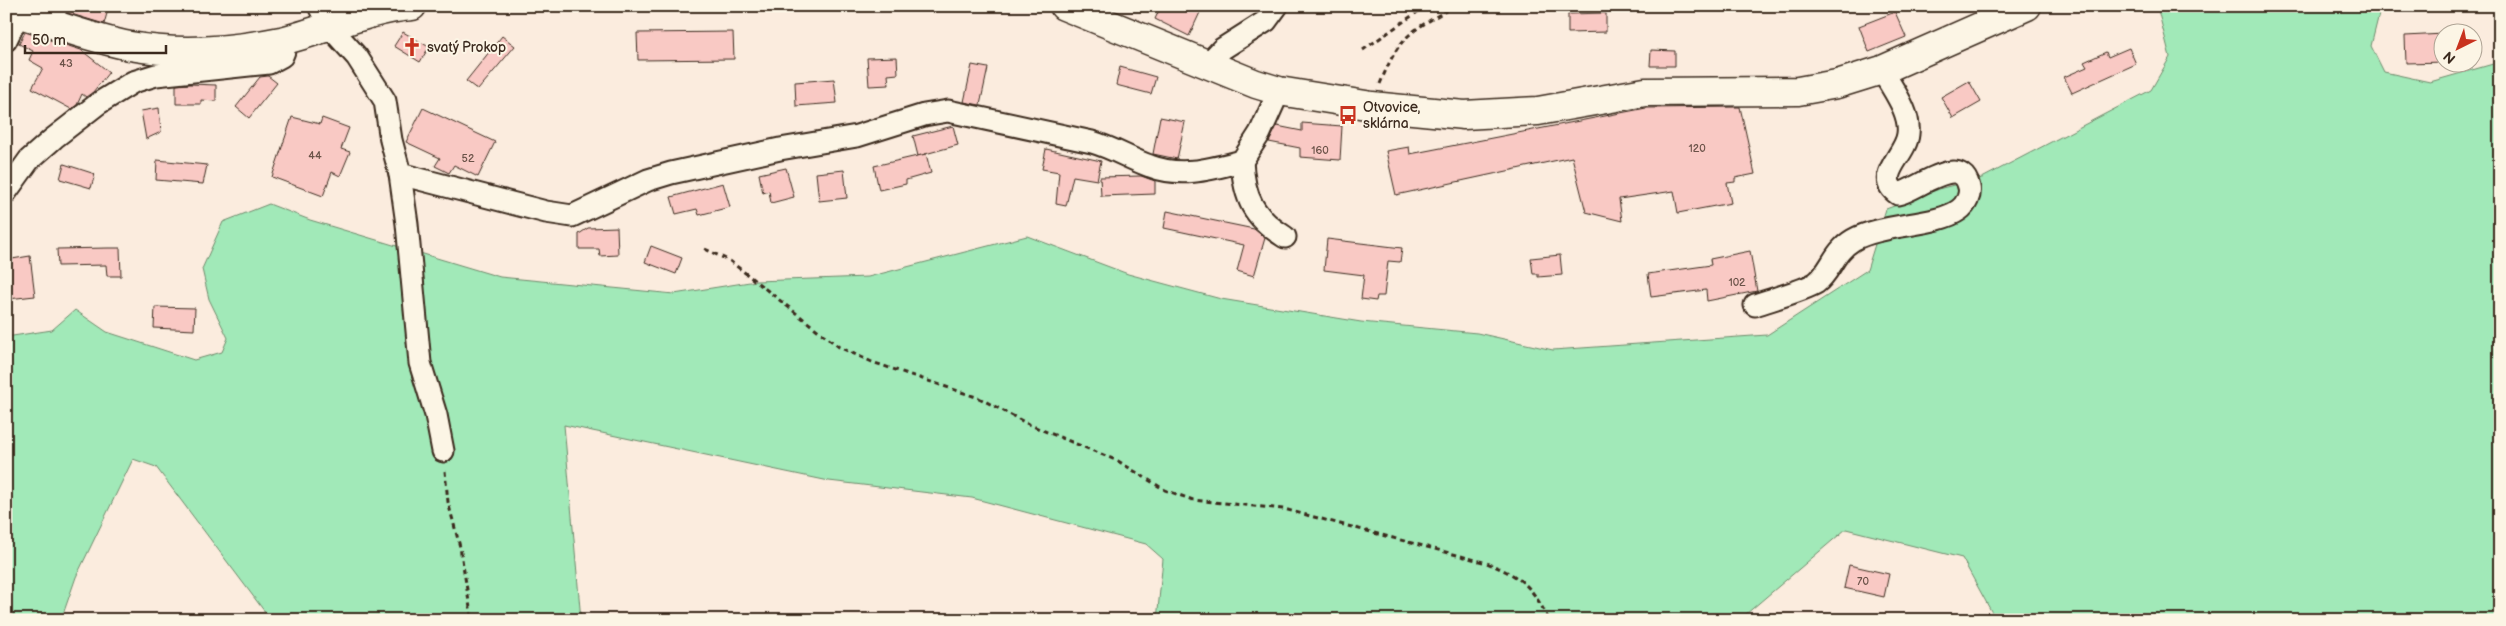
<svg xmlns="http://www.w3.org/2000/svg" width="2506" height="626" font-family="'Balsamiq Sans',sans-serif">
	<rect width="100%" height="100%" fill="#fbecde"/>
	<filter id="ink" filterUnits="userSpaceOnUse"><feTurbulence type="fractalNoise" baseFrequency=".02" numOctaves="2"/><feDisplacementMap in="SourceGraphic" scale="10" xChannelSelector="R" yChannelSelector="G"/><feConvolveMatrix kernelMatrix="1 2 1 2 8 2 1 2 1" color-interpolation-filters="sRGB"/></filter>
	<g filter="url(#ink)">
		<polygon fill="#a1e9b8" stroke="#6e8a6b" points="2157,6 2381,6 2371,46 2384,72 2430,82 2500,62 2500,620 1996,620 1962,558 1846,529 1739,620 1157,620 1163,559 1146,544 972,498 829,481 564,425 581,620 271,620 156,467 133,459 76,577 61,620 6,620 6,337 52,330 75,310 107,332 194,360 222,352 228,338 209,299 202,269 223,222 269,204 310,220 500,277 674,294 756,281 868,277 1027,236 1128,274 1221,299 1361,322 1477,333 1553,350 1767,335 1867,270 1886,209 1942,188 1982,178 2151,90 2170,57"/>
		<g fill="#f9c9c4" stroke="#3b2a1e">
			<polygon points="70,6 109,6 104,24 68,13"/>
			<polygon points="1161,6 1203,6 1189,36 1155,19"/>
			<polygon points="1895,12 1906,37 1869,52 1859,26"/>
			<polygon points="1606,13 1606,32 1568,33 1568,14"/>
			<polygon points="25,32 81,50 109,72 93,92 86,97 82,94 77,105 71,109 32,88 43,68 29,60 33,51 19,44"/>
			<polygon points="403,32 429,47 420,62 394,46"/>
			<polygon points="733,32 734,59 638,60 637,33"/>
			<polygon points="2444,34 2444,62 2406,63 2405,36"/>
			<polygon points="502,36 515,46 478,90 466,81"/>
			<polygon points="2129,48 2136,64 2072,93 2064,77 2087,67 2084,62 2106,52 2108,57"/>
			<polygon points="1651,50 1675,51 1675,66 1650,66"/>
			<polygon points="897,57 898,74 888,75 889,85 869,86 867,58"/>
			<polygon points="972,65 988,68 980,105 964,102"/>
			<polygon points="1120,67 1156,77 1151,94 1116,85"/>
			<polygon points="268,76 277,83 249,118 236,107 260,77"/>
			<polygon points="834,79 837,103 796,106 795,82"/>
			<polygon points="1969,81 1981,102 1953,118 1941,97"/>
			<polygon points="190,84 216,85 216,101 201,100 201,104 176,104 176,85"/>
			<polygon points="1740,107 1755,174 1735,178 1735,182 1727,183 1731,203 1678,213 1674,191 1619,199 1622,221 1586,212 1572,157 1396,195 1386,151 1409,147 1410,154 1646,108"/>
			<polygon points="159,108 161,132 146,139 141,111"/>
			<polygon points="423,108 495,142 478,177 454,165 449,173 435,166 440,158 406,142"/>
			<polygon points="292,117 320,124 322,118 349,128 341,149 350,152 340,176 332,172 323,196 272,177"/>
			<polygon points="1160,117 1185,122 1177,159 1153,154"/>
			<polygon points="1302,123 1342,126 1340,160 1300,157 1300,148 1269,142 1277,126 1302,131"/>
			<polygon points="953,126 958,145 918,156 913,136"/>
			<polygon points="1046,149 1101,161 1097,180 1073,176 1066,206 1056,204 1059,172 1042,169"/>
			<polygon points="926,154 931,173 906,180 906,184 879,190 874,166"/>
			<polygon points="157,160 207,165 203,184 156,180"/>
			<polygon points="64,164 95,174 91,188 60,179"/>
			<polygon points="786,168 794,197 771,203 769,191 763,193 759,174"/>
			<polygon points="844,170 847,198 819,201 816,173"/>
			<polygon points="1141,176 1155,181 1155,194 1101,196 1100,177"/>
			<polygon points="723,183 730,207 699,215 697,209 676,214 671,197"/>
			<polygon points="1167,211 1254,229 1265,238 1254,276 1237,271 1244,245 1164,228"/>
			<polygon points="617,227 618,255 600,256 599,249 579,249 579,234 588,228"/>
			<polygon points="1327,239 1402,248 1400,262 1388,261 1384,296 1377,296 1376,301 1361,299 1364,275 1324,270"/>
			<polygon points="651,246 682,258 676,274 645,262"/>
			<polygon points="108,248 120,248 121,276 107,276 106,265 58,266 57,249"/>
			<polygon points="1750,251 1757,291 1707,301 1706,290 1651,297 1648,274 1711,265 1710,259"/>
			<polygon points="1560,255 1562,275 1538,277 1538,274 1533,274 1531,258"/>
			<polygon points="30,256 35,296 8,299 6,260"/>
			<polygon points="155,307 195,308 194,330 154,328"/>
			<polygon points="1849,565 1889,574 1884,597 1844,588"/>
		</g>
		<g fill="none" stroke-linecap="round" stroke-linejoin="round">
			<g stroke="#3b2a1e" stroke-width="25">
				<g id="minor">
					<path d="M319 6 329 26 357 57 385 101 391 140 400 174 546 212 572 216 648 180 671 173 780 149 857 136 924 115 948 111 1092 142C1113 148 1130 159 1150 166 1181 178 1211 169 1242 161L1260 133 1279 91"/>
					<polyline points="6,40 19,13"/>
					<polyline points="1208,64 1222,49 1266,21 1277,6"/>
					<path d="M1242 161C1244 198 1253 217 1285 237"/>
					<polyline points="400,174 407,224 420,363 436,415 443,451"/>
					<polyline points="6,192 29,160 54,138 99,103 133,82 156,75 269,63 282,56 284,51 281,41"/>
					<path d="M1755 305C1769 300 1805 290 1816 283 1831 272 1833 252 1853 240 1880 224 1937 226 1959 210 1966 205 1971 195 1969 187 1961 151 1916 191 1898 194 1872 176 1906 156 1908 134 1911 112 1892 89 1882 70"/>
				</g>
			</g>
			<g stroke="#3b2a1e" stroke-width="30">
				<polyline id="tertiary" points="49,22 54,6"/>
			</g>
			<g stroke="#3b2a1e" stroke-width="31">
				<g id="secondary">
					<polyline points="1064,6 1256,84 1279,91 1372,106 1464,115 1538,111 1645,92 1798,91 1837,84 1882,70 2027,6"/>
					<path d="M6 10C47 21 88 38 130 46 180 55 231 51 281 41 323 31 369 9 412 6"/>
				</g>
			</g>
			<g stroke="#3b2a1e" stroke-width="3" stroke-dasharray="5 4" stroke-linecap="butt">
				<polyline points="1363,50 1426,6"/>
				<path d="M1380 84C1400 34 1409 33 1454 6"/>
				<path d="M705 249 730 261 839 347 872 362 979 398 1030 425 1118 461 1165 490 1193 500 1284 509 1487 563C1523 578 1531 585 1549 620"/>
				<polyline points="445,471 448,502 460,547 472,620"/>
			</g>
			<use href="#minor" stroke="#fcf5e5" stroke-width="21"/>
			<use href="#tertiary" stroke="#fcf5e5" stroke-width="26"/>
			<use href="#secondary" stroke="#fcf5e5" stroke-width="28"/>
		</g>
	</g>
	<defs>
		<g id="church-bare" transform="scale(1.5)"><path d="M-1.2-6h2.4v3.5h3.3v2.4h-3.3V6h-2.4V-.1h-3.3v-2.4h3.3Z" fill="#c8321e" stroke="#fcf5e5" stroke-width="2.5" paint-order="stroke"/></g>
		<g id="bus-bare" transform="scale(1.5)"><path d="M-5-6H5V4H4V6H2V4H-2V6H-4V4H-5ZM-3.5-4V0h7V-4ZM-3.5 1.2v1.5H-2V1.2ZM2 1.2v1.5H3.5V1.2Z" fill="#c8321e" stroke="#fcf5e5" stroke-width="2.5" paint-order="stroke"/></g>
	</defs>
	<g fill-rule="evenodd">
		<use href="#church-bare" x="412" y="47"/>
		<use href="#bus-bare" x="1348" y="115"/>
	</g>
	<g text-anchor="middle" dominant-baseline="central" stroke-width="4" stroke-linejoin="round" paint-order="stroke">
		<g font-size="11" fill="#6a5248">
			<text x="66" y="63">43</text>
			<text x="1697" y="148">120</text>
			<text x="1320" y="150">160</text>
			<text x="315" y="155">44</text>
			<text x="468" y="158">52</text>
			<text x="1737" y="282">102</text>
			<text x="1863" y="581">70</text>
		</g>
		<g font-size="14" fill="#3b2a1e" stroke="#fcf5e5" text-anchor="start">
			<text x="427" y="47">svatý Prokop</text>
			<text x="1363" y="107">Otvovice,<tspan x="1363" dy="16">sklárna</tspan></text>
		</g>
	</g>
	<rect width="2506" height="626" fill="none" stroke="#fcf5e5" stroke-width="25"/>
	<rect x="12" y="12" width="2481" height="601" fill="none" stroke="#3b2a1e" stroke-width="2" filter="url(#ink)"/>
	<g transform="translate(2458 48) rotate(222)"><circle r="24" fill="#fcf5e5" stroke="#afa495"/>
	<path d="M0-4L9 19L0 12L-9 19Z" fill="#c8321e"/>
	<text y="-8" font-size="14" font-weight="bold" text-anchor="middle" fill="#3b2a1e">N</text>
	</g>
	<path d="M25 45v8h141v-8" fill="none" stroke="#3b2a1e" stroke-width="2.5"/>
	<text x="32" y="45" font-size="15" fill="#3b2a1e" stroke="#fcf5e5" stroke-width="4" paint-order="stroke">50 m</text>
</svg>
